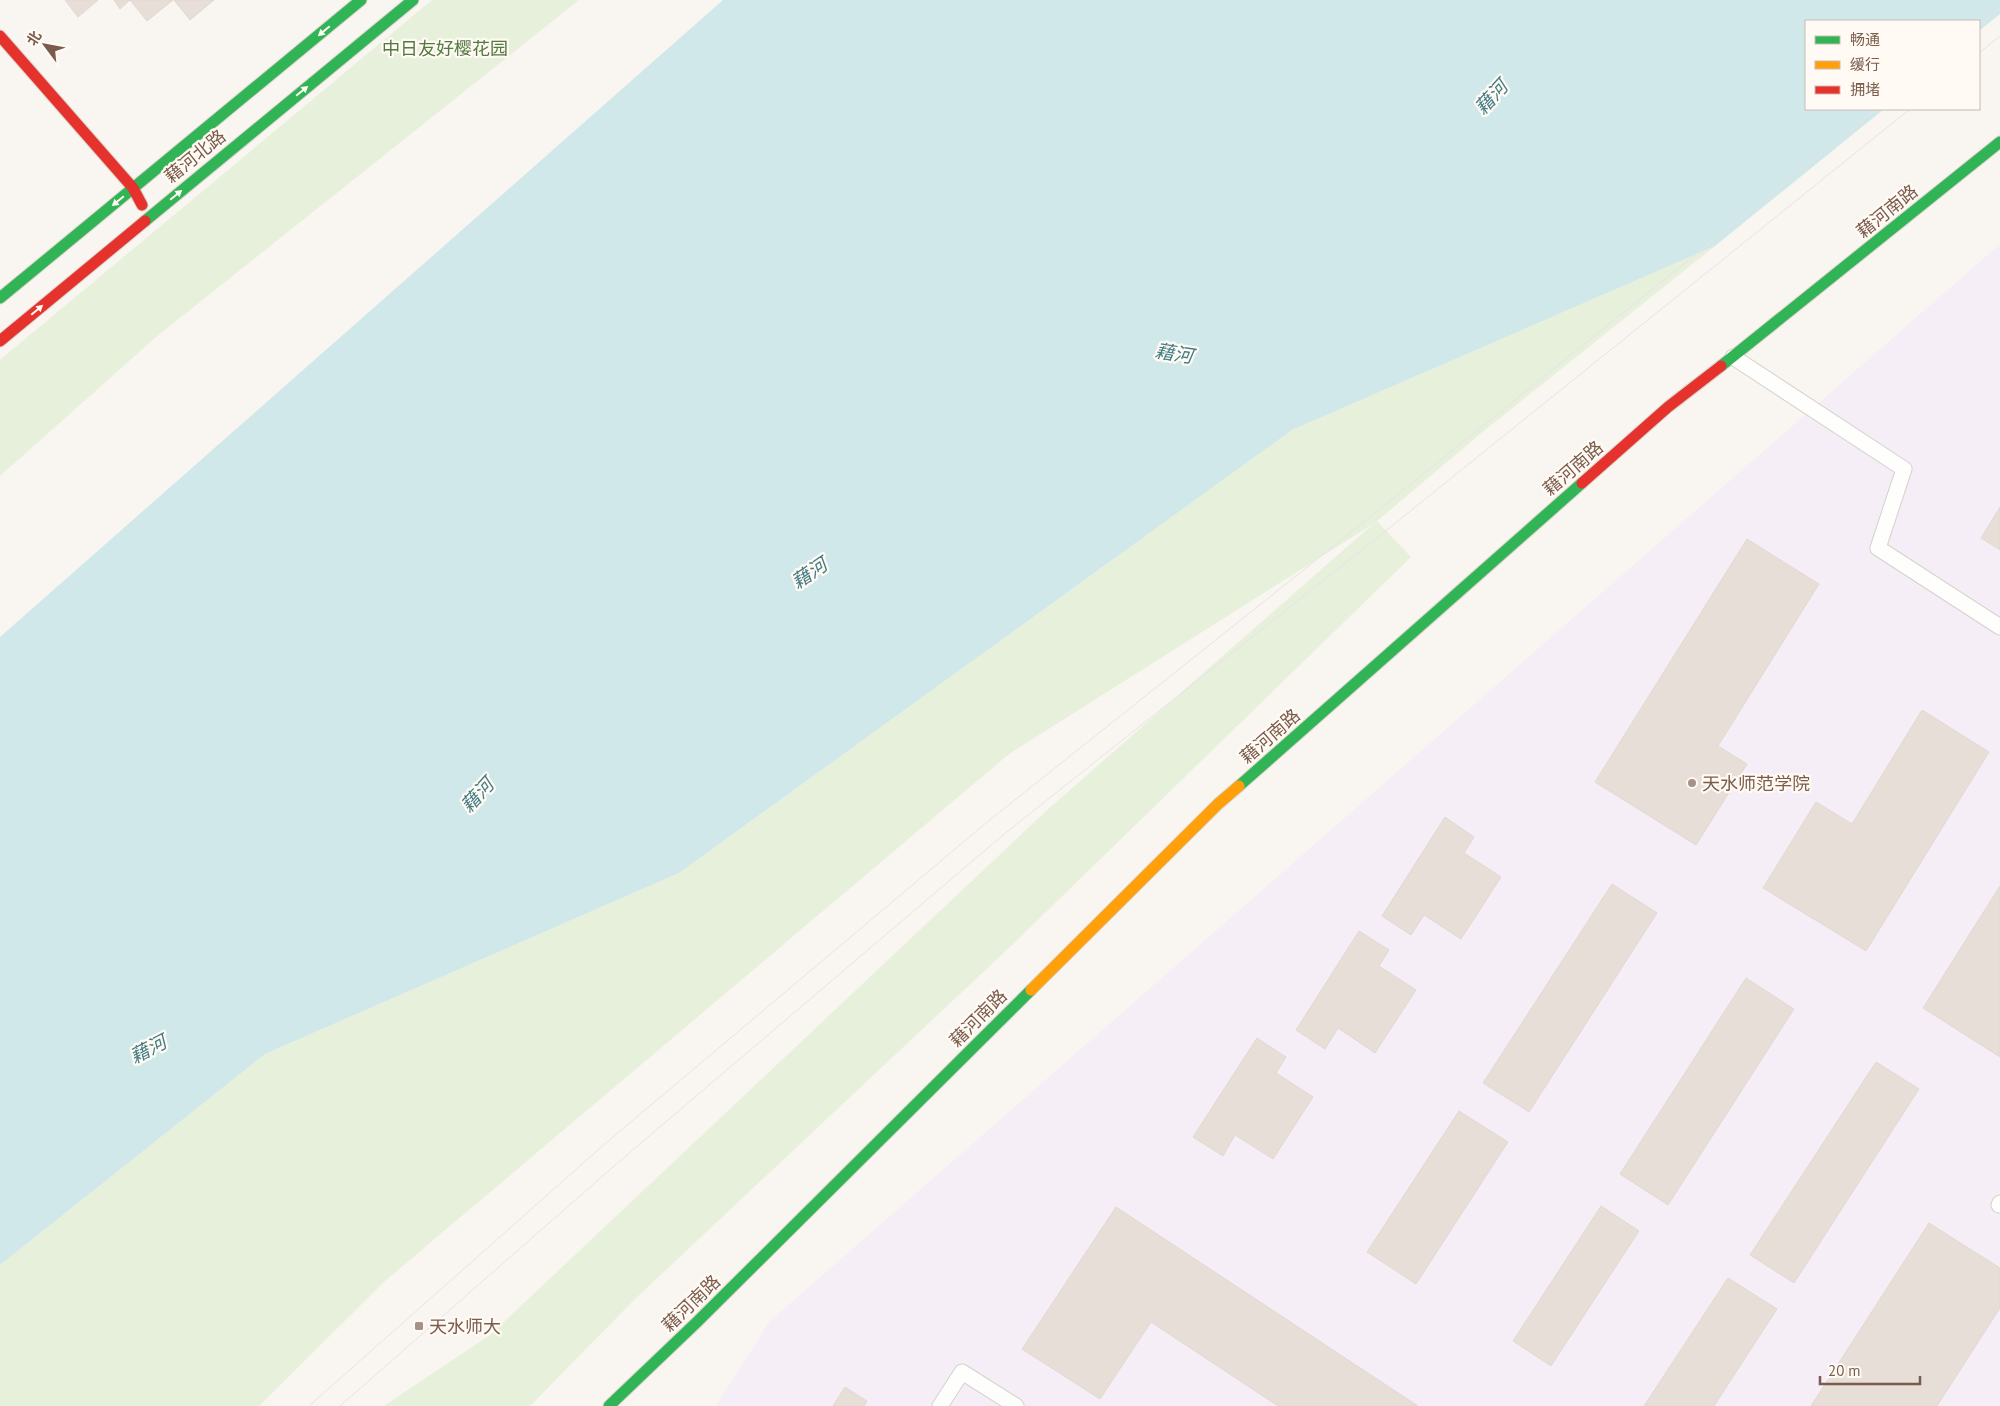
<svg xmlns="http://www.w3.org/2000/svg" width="2000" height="1406" font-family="'PT Sans','Noto Sans SC',sans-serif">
	<rect width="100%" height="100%" fill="#f9f5f0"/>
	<polygon fill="#f6eef6" points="2000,244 2000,1406 716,1406 769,1322"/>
	<g fill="#e7f0db">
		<polygon points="432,0 579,0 156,337 0,476 0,360"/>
		<polygon points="1715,246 1485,430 1377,521 1411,557 1012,945 635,1299 530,1406 384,1406 490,1335 1045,812 1373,524 1009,754 386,1280 259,1406 0,1406 0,1265 265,1054 679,873 1292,430"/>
	</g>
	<polygon fill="#d0e8ea" points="723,0 2000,0 2000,14 1979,31 1979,21 1806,21 1806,109 1884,109 1715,246 1292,430 679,873 265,1054 0,1265 0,637"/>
	<g fill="#e6ded7" stroke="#e2d8d2">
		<polygon points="65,0 98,0 78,17"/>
		<polygon points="114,0 173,0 147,21 130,0 120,9"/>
		<polygon points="174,0 214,0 190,20"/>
		<polygon points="2000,507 2000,550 1981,538"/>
		<polygon points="1747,539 1819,584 1718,746 1747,764 1696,845 1595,782"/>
		<polygon points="1922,710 1989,752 1866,951 1763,888 1816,802 1852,824"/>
		<polygon points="1445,817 1474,837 1464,853 1501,877 1461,939 1424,915 1411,935 1382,916"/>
		<polygon points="1612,884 1657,913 1529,1112 1483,1083"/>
		<polygon points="2000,886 2000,1057 1923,1008"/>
		<polygon points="1359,931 1389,950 1379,966 1416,990 1375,1053 1338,1028 1325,1049 1296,1030"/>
		<polygon points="1746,978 1794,1009 1668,1205 1620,1174"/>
		<polygon points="1257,1038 1286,1057 1276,1073 1313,1097 1273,1159 1235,1135 1223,1156 1193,1137"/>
		<polygon points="1876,1062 1919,1089 1794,1283 1750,1255"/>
		<polygon points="1459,1111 1508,1142 1416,1284 1367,1252"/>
		<polygon points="1601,1206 1639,1231 1551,1366 1513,1341"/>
		<polygon points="1116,1207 1418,1406 1278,1406 1151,1322 1100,1399 1022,1349"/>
		<polygon points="1929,1223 2000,1268 2000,1308 1937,1406 1811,1406"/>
		<polygon points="1728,1278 1777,1309 1714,1406 1644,1406"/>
		<polygon points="845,1387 867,1401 864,1406 833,1406"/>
	</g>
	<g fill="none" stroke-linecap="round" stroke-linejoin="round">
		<g stroke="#d7d1cb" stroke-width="17">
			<g id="lane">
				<polyline points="1733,357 1904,469 1878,548 2000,627"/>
				<polyline points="1999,1205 2000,1203"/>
				<polyline points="940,1406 962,1372 1016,1406"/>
			</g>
		</g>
		<g stroke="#d9d2cb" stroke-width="13">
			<g id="fast">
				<polyline points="145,221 413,0"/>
				<polyline points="0,298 361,0"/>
				<polyline points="1721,366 2000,142"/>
				<polyline points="1239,786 1582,483"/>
				<polyline points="609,1406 697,1322 1031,990"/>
			</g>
		</g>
		<g stroke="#d9d2cb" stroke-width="13">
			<polyline id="slow" points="1031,990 1218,804 1239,786"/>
		</g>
		<g stroke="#d9d2cb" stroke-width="13">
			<g id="jam">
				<polyline points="0,36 133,188 142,205"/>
				<polyline points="0,341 145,221"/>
				<polyline points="1582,483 1668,407 1721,366"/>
			</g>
		</g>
		<use href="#lane" stroke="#fefefd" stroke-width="15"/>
		<use href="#fast" stroke="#30b455" stroke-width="11"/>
		<use href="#slow" stroke="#ff9f0a" stroke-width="11"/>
		<use href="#jam" stroke="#e5322d" stroke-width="11"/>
		<g stroke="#e6e3e7" stroke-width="1">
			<polyline points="1979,26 2000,8"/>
			<polyline points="1979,53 2000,36"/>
			<polyline points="309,1406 607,1142 986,823 1375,513 1876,109"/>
			<polyline points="340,1406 621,1160 1003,835 1388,529 1910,109"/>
		</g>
	</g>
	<defs><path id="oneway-solid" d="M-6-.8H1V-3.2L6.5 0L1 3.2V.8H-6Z" transform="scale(1.25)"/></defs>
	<g fill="#fffaf3">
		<use href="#oneway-solid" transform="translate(324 31) rotate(140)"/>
		<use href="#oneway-solid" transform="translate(302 91) rotate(-39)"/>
		<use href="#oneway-solid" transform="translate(176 195) rotate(-39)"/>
		<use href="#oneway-solid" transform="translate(118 201) rotate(141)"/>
		<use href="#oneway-solid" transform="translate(37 310) rotate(-40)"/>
	</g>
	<g fill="#a69286" stroke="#fffaf3" stroke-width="2">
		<circle cx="1692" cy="783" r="5"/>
		<rect x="414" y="1321" width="10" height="10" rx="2.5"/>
	</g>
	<g text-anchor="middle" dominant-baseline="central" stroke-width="4.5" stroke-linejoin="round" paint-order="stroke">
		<g font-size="18" fill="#537a41" stroke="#fffaf3">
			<text x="445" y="48">中日友好樱花园</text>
		</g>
		<g font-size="18" fill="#7a5c4d" stroke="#fffaf3">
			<text transform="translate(195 156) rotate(-39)">藉河北路</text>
			<text transform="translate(1887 211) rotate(-39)">藉河南路</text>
			<text transform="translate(1573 468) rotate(-41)">藉河南路</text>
			<text transform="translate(1270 736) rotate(-41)">藉河南路</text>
			<text transform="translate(978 1018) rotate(-45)">藉河南路</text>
			<text transform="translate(691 1303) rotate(-44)">藉河南路</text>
		</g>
		<g font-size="18" fill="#7a5c4d" stroke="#fffaf3" text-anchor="start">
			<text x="1702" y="783">天水师范学院</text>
			<text x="429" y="1326">天水师大</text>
		</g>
		<g font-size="19" font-style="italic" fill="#437c86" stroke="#fffaf3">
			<text transform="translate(1491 97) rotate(-47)">藉河</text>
			<text transform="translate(1174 353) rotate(9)">藉河</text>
			<text transform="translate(809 573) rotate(-34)">藉河</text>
			<text transform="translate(477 795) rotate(-47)">藉河</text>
			<text transform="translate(148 1049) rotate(-28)">藉河</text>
		</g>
	</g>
	<rect x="1805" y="20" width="175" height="90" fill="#fffaf3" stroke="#cabbb1"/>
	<rect x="1815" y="36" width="25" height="8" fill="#30b455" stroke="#cabbb1"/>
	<text x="1850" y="45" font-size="15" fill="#7a5c4d">畅通</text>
	<rect x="1815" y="61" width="25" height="8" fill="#ff9f0a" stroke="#cabbb1"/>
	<text x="1850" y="70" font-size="15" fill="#7a5c4d">缓行</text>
	<rect x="1815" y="86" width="25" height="8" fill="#e5322d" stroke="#cabbb1"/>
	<text x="1850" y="95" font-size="15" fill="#7a5c4d">拥堵</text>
	<g transform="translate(45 45) rotate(302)" stroke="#fffaf3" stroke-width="4" paint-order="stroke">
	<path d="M0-4L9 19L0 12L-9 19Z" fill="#7a5c4d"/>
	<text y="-8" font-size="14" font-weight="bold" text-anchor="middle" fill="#7a5c4d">北</text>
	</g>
	<path d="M1820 1376v8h100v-8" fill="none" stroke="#7a5c4d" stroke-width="2.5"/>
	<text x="1828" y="1376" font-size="15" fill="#7a5c4d" stroke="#fffaf3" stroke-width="4" paint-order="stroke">20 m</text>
</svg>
